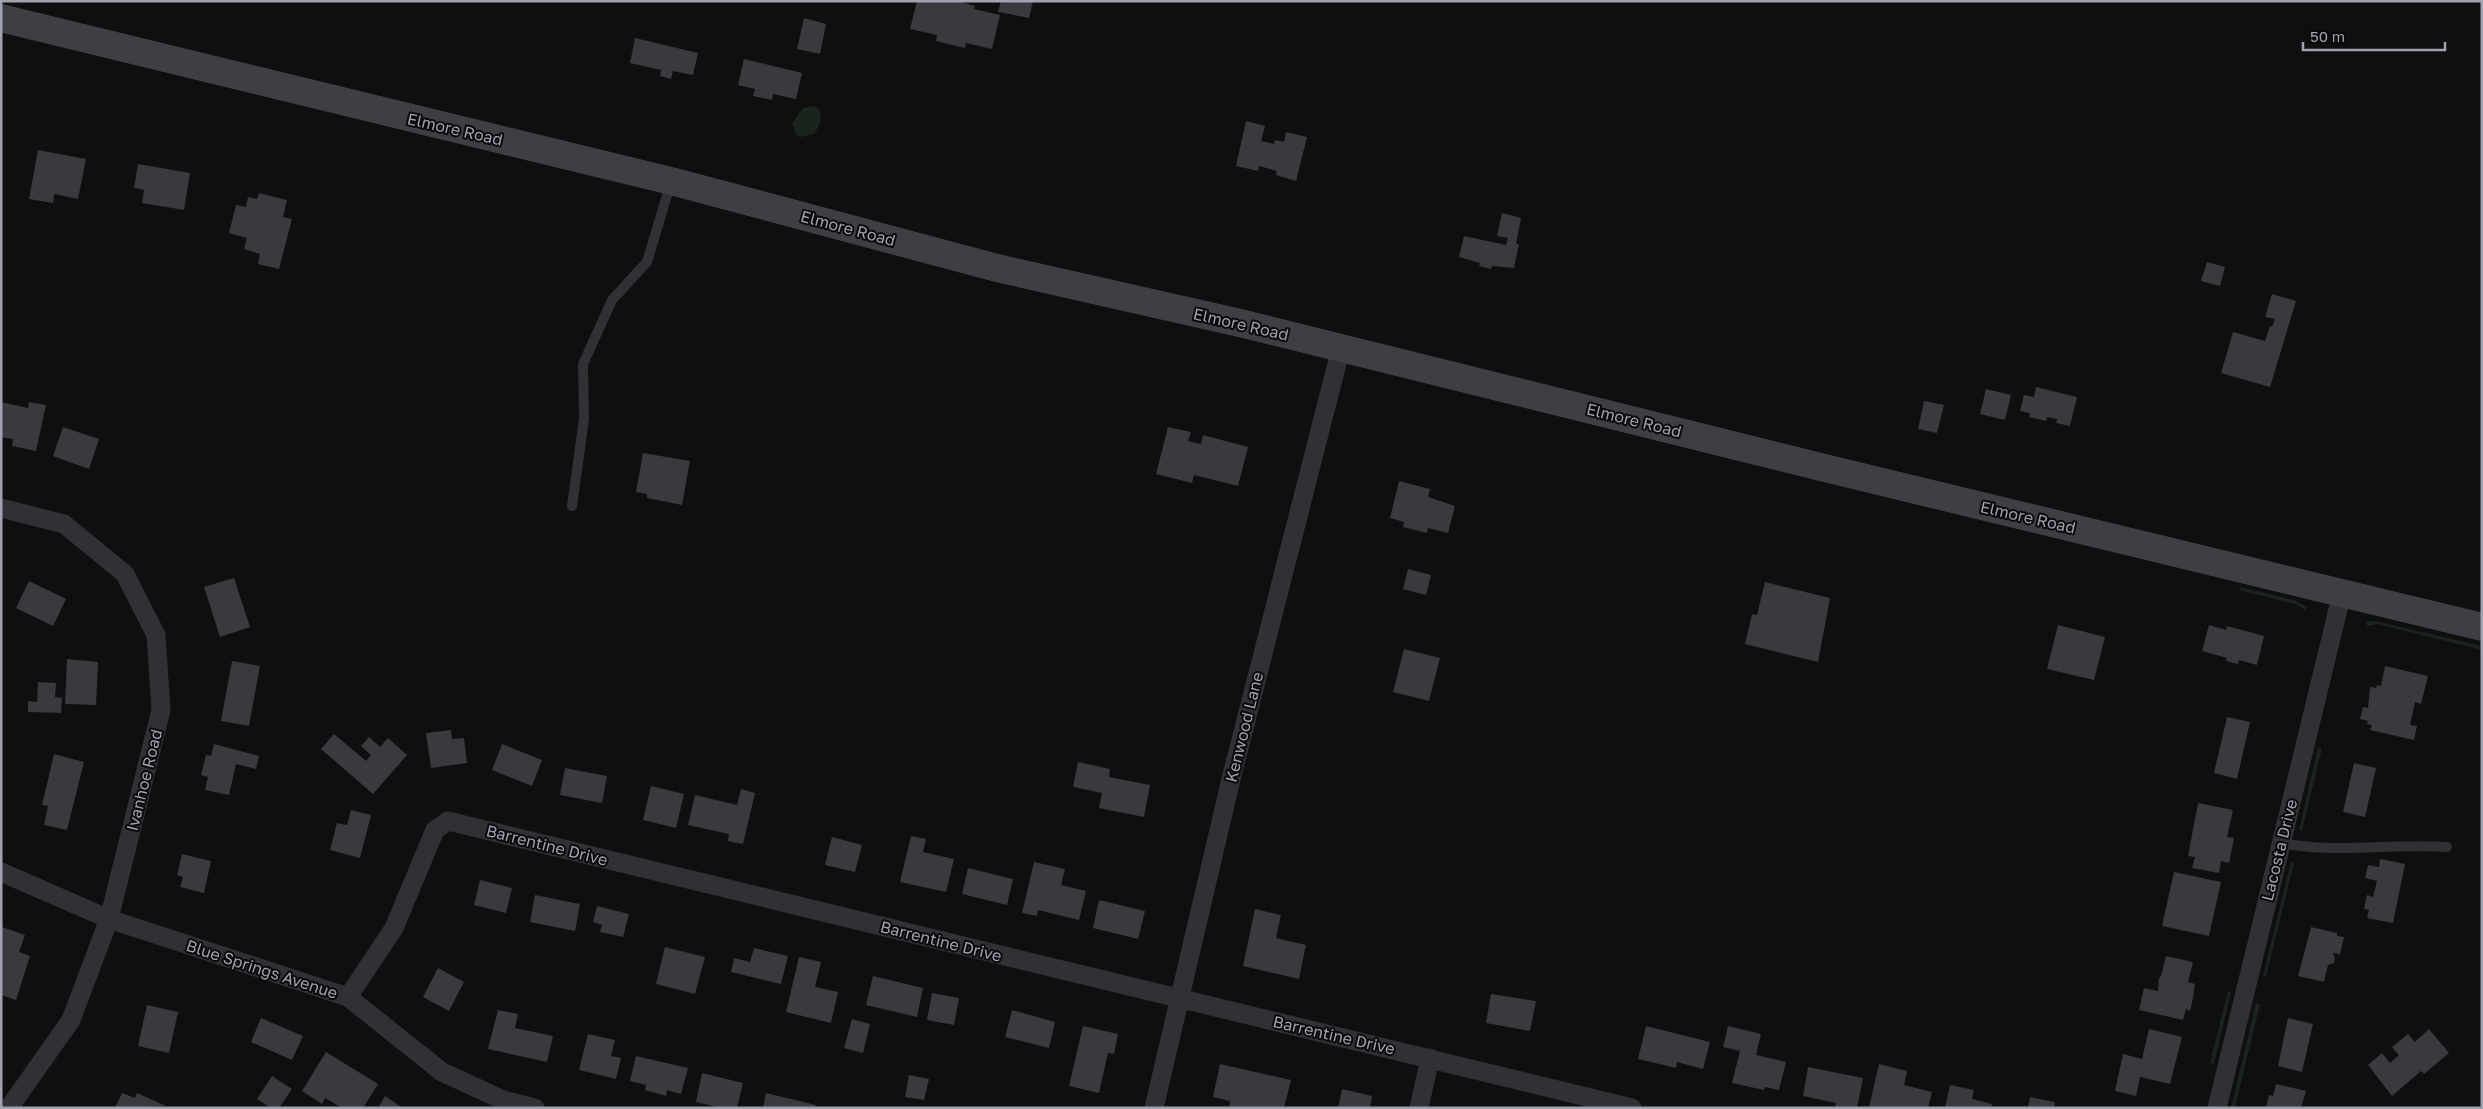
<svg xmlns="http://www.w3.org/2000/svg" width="2483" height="1109" font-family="'Golos Text',sans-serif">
	<rect width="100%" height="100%" fill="#0f0f10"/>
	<g fill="#1b231d">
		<path d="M812 106 817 107C824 116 820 125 814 134L801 137 796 135 792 124 802 109Z"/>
		<polygon points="2240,587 2294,600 2307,607 2305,610 2295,604 2239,590"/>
		<polygon points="2375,621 2482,646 2482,650 2377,624 2367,626 2366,622"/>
		<polygon points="2318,747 2322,748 2302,831 2299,830"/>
		<polygon points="2291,862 2294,863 2266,976 2263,976"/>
		<polygon points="2228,991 2231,992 2214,1064 2210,1063"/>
		<polygon points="2256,1003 2260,1004 2235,1108 2231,1108"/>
	</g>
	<g fill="#39393e">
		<polygon points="917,1 957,1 975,6 974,9 1000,15 992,49 966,43 965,48 936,41 937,35 910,29"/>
		<polygon points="1001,1 1033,1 1029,18 998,12"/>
		<polygon points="804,18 826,24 820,54 797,49"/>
		<polygon points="635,38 698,53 693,75 673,71 671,79 660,76 661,70 630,63"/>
		<polygon points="744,59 802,73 796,99 773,94 772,100 753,96 755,89 738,85"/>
		<polygon points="1246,121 1265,126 1261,141 1274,144 1275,140 1284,142 1286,132 1307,137 1296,181 1276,175 1277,171 1259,166 1258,171 1236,166"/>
		<polygon points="38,150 86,159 78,199 54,194 53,203 29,199"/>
		<polygon points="138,164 190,173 184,210 142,203 144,190 134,188"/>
		<polygon points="259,193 287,200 283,217 292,219 279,269 258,264 260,254 244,249 247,238 229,233 236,205 246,207 248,197 257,199"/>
		<polygon points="1502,213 1521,218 1516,244 1519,244 1514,268 1492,266 1491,269 1479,266 1480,263 1459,257 1464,236 1506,245 1508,238 1497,236"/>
		<polygon points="2207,262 2225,267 2220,286 2201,281"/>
		<polygon points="2272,294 2296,301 2270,387 2221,373 2233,332 2265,341 2270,326 2272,327 2275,319 2265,317"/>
		<polygon points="2036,387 2077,397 2070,426 2056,423 2057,419 2047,417 2046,421 2029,417 2030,413 2020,411 2024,395 2034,397"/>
		<polygon points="1986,389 2011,395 2005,420 1980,414"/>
		<polygon points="1924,401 1944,405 1937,433 1918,429"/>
		<polygon points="1,402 28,408 29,402 46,405 36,451 12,446 13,439 1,437"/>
		<polygon points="63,427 99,439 89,469 53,456"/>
		<polygon points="1168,427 1191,432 1188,441 1201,444 1203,435 1248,447 1238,486 1194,475 1192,483 1156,474"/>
		<polygon points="643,453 690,461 682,505 647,498 647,494 636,492"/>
		<polygon points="1399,481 1430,489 1428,497 1455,506 1448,533 1428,528 1427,533 1403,527 1404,522 1390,518"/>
		<polygon points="1408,569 1431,575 1426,595 1403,589"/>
		<polygon points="234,578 250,627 220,637 204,587"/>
		<polygon points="29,581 66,599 53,626 16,608"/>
		<polygon points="1765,582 1830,598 1818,662 1745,644 1752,614 1757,615"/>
		<polygon points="2058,625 2105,637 2094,680 2047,669"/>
		<polygon points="2209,625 2226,630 2227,626 2264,636 2257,665 2239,660 2238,664 2226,661 2227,658 2202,651"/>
		<polygon points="1404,649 1440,658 1429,701 1393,692"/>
		<polygon points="67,659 98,662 96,705 65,704"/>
		<polygon points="232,661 260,666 249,726 221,721"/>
		<polygon points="2385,666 2428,676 2421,704 2415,702 2410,725 2417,726 2414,740 2370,730 2372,725 2367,724 2368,721 2360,719 2363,707 2368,708 2370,687 2376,688 2377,685 2381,686"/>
		<polygon points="38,682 56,683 55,697 62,698 61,713 28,712 28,701 37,702"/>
		<polygon points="2227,717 2250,722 2237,779 2214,773"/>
		<polygon points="451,730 452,739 464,738 467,763 431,768 426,733"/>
		<polygon points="334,734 366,761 371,755 361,746 369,737 380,747 388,738 407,755 373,794 321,749"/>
		<polygon points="214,744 259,756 256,769 236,764 229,795 205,790 208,777 201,775 206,755 211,756"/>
		<polygon points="502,744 542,760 532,786 492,770"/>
		<polygon points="54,754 84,762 67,830 44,825 48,806 42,805"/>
		<polygon points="1078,762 1110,769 1109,777 1150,785 1144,817 1099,808 1102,793 1073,787"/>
		<polygon points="2354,763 2376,768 2365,817 2343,812"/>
		<polygon points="565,768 607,776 602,803 560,795"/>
		<polygon points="651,786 684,794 676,828 643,820"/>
		<polygon points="741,789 755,793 743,844 728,841 729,834 688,825 695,795 737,805"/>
		<polygon points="2198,803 2233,810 2227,837 2234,838 2229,863 2221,861 2219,873 2192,868 2195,857 2188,856"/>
		<polygon points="351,810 371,815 360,858 330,850 337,823 347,825"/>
		<polygon points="911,836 926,839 923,852 954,859 946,892 900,882"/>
		<polygon points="832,837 862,845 855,872 825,865"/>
		<polygon points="182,854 211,861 204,893 180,887 183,877 177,875"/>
		<polygon points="2380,859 2405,864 2393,923 2367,918 2369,910 2364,909 2367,895 2373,897 2377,881 2365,878 2368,865 2379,867"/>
		<polygon points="1034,862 1065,869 1061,885 1086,891 1079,920 1038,910 1037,916 1022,913"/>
		<polygon points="968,868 1013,879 1007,905 962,894"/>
		<polygon points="2174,872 2221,882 2209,936 2162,926"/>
		<polygon points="480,880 512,888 506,913 474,905"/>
		<polygon points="535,895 580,904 575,931 530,922"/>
		<polygon points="1099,900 1145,911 1138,939 1093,928"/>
		<polygon points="597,906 629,914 623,937 600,932 602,925 593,922"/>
		<polygon points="1255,909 1281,915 1276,938 1306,945 1299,979 1243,966"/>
		<polygon points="2,927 25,935 19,952 30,956 16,1000 1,995"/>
		<polygon points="2311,927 2337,933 2337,936 2344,937 2340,954 2333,953 2335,958 2334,963 2328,965 2324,982 2298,976"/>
		<polygon points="665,947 705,957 695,994 656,984"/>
		<polygon points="754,948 788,956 781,984 731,972 734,958 750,962"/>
		<polygon points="2166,956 2193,962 2188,982 2195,984 2193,998 2190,1011 2186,1009 2183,1020 2139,1010 2144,988 2158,991 2159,978 2161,976"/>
		<polygon points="799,957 821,962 815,987 838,992 831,1023 786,1012"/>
		<polygon points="438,968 464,982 449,1011 423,997"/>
		<polygon points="873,976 923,988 917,1017 866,1005"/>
		<polygon points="932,993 959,998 954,1025 927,1020"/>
		<polygon points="1491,994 1536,1001 1530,1031 1486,1023"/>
		<polygon points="147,1005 178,1012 169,1053 138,1046"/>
		<polygon points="498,1010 518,1014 515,1028 553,1036 547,1062 488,1049"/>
		<polygon points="1012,1010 1055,1022 1049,1048 1005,1037"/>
		<polygon points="261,1018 303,1036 292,1060 251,1042"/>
		<polygon points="2288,1018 2313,1024 2302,1072 2278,1066"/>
		<polygon points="852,1019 870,1024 863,1053 844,1048"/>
		<polygon points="1083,1026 1118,1034 1114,1054 1108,1053 1099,1093 1069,1086"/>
		<polygon points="1646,1026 1710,1042 1703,1069 1677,1062 1676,1068 1638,1059"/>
		<polygon points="1728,1026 1761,1034 1756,1055 1786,1062 1779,1090 1765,1087 1764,1090 1732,1083 1740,1051 1723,1047"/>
		<polygon points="2149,1029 2182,1037 2170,1084 2140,1077 2136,1096 2115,1091 2123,1054 2142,1059"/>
		<polygon points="2429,1029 2449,1053 2424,1074 2421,1071 2392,1096 2368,1065 2382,1053 2390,1063 2399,1055 2392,1047 2408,1034 2415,1042"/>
		<polygon points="588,1034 615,1040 611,1056 621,1058 616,1079 579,1070"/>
		<polygon points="326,1052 378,1084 363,1108 342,1108 325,1098 322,1104 302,1091"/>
		<polygon points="636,1056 688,1068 681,1094 667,1090 666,1096 645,1090 646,1085 630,1081"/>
		<polygon points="1220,1064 1291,1080 1284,1108 1229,1108 1230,1101 1213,1097"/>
		<polygon points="1879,1064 1907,1071 1904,1085 1932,1092 1928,1108 1869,1107"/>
		<polygon points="1808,1067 1863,1078 1857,1108 1835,1108 1836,1103 1803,1096"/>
		<polygon points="702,1073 743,1083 737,1108 721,1108 696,1102"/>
		<polygon points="909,1075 929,1079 924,1100 905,1097"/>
		<polygon points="272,1076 292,1089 279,1108 271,1108 257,1099"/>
		<polygon points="2276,1084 2306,1091 2301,1108 2266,1108 2269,1095 2273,1096"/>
		<polygon points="1950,1085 1974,1090 1972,1099 1992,1104 1991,1108 1945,1108"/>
		<polygon points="1342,1089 1372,1096 1370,1108 1338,1108"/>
		<polygon points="122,1093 135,1098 137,1093 166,1106 115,1108"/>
		<polygon points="766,1093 816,1105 815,1108 763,1108"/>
		<polygon points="385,1096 403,1108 378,1108"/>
		<polygon points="2030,1097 2055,1102 2054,1108 2028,1108"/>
	</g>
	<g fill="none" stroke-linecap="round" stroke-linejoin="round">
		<g stroke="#303035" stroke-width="10">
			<polyline points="572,506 584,419 583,364 612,300 647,262 671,182"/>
			<path d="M2281 843C2336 854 2392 843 2447 847"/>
		</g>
		<g stroke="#303035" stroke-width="19">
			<polyline points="1,508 64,524 125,574 156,635 161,710 109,919 71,1020 9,1108"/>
			<polyline points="1,872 109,919 348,997 442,1072 503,1100 535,1108"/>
			<polyline points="348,997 394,928 435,830 448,821 1632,1108"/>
			<polyline points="1154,1108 1231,779 1341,348"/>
			<polyline points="1419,1108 1430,1058"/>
			<polyline points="2217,1108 2342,593"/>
		</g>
		<polyline stroke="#3e3e45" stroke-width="28" points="1,18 671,181 997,268 1240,323 1833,470 2482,627"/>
	</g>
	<g text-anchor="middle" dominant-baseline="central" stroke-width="4" stroke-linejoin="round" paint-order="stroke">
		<g font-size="16" fill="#a0a2b2" stroke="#0a0a0b">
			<text transform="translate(455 129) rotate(13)">Elmore Road</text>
			<text transform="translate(848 228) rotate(15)">Elmore Road</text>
			<text transform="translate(1241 324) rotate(13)">Elmore Road</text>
			<text transform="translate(1634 420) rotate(14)">Elmore Road</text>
			<text transform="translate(2028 517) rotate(13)">Elmore Road</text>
			<text transform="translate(1244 727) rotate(-76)">Kenwood Lane</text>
			<text transform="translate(144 780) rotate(-76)">Ivanhoe Road</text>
			<text transform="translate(547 845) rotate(14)">Barrentine Drive</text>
			<text transform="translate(2279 850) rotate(-76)">Lacosta Drive</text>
			<text transform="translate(941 941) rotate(14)">Barrentine Drive</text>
			<text transform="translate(262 969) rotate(18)">Blue Springs Avenue</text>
			<text transform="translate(1334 1035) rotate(13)">Barrentine Drive</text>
		</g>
	</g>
	<rect width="2483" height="1109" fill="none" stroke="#a0a2b2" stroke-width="5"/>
	<path d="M2303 42v8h142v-8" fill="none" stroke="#a0a2b2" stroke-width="2.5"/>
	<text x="2310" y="42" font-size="15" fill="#a0a2b2" stroke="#0a0a0b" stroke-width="4" paint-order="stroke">50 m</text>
</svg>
